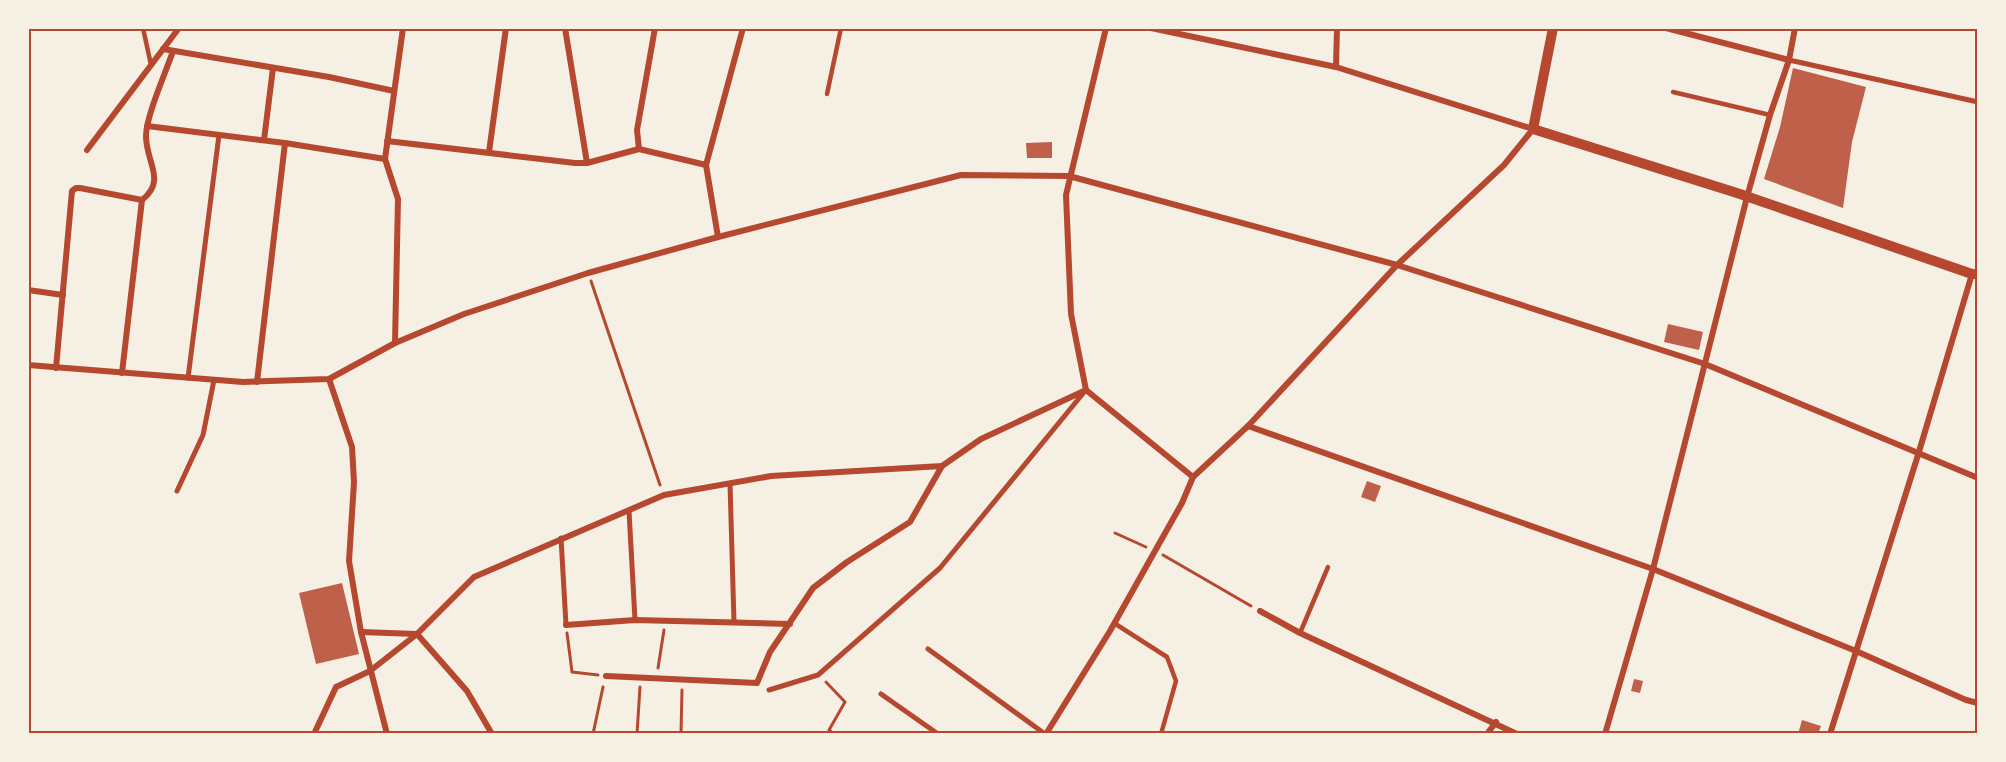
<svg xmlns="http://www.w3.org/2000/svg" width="2006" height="762" font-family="'IBM Plex Sans',sans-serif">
	<rect width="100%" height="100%" fill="#f6efe4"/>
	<g fill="#bf614a">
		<polygon points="1793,68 1866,87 1852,142 1843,208 1764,179 1780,127"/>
		<polygon points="1052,142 1052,158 1027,158 1026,143"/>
		<polygon points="1668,324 1703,332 1699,350 1664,342"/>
		<polygon points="1367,481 1381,486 1375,502 1361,497"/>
		<polygon points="342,583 359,654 316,664 299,593"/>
		<polygon points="1634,679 1643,681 1640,693 1631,691"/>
		<polygon points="1802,720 1821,726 1818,734 1798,734"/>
	</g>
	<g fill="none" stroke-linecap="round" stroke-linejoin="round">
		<g stroke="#b5482f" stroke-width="3">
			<polyline points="591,281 660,485"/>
			<polyline points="1115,533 1146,547"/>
			<polyline points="1163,555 1251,606"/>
			<polyline points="567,633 572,672 598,675"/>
			<polyline points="658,668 664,630"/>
			<polyline points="826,682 845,702 829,730 834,734"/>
			<polyline points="593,734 603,687"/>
			<polyline points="637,734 640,687"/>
			<polyline points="681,734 682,690"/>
		</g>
		<g stroke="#b5482f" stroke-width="4.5">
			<polyline points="143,28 151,65"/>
			<polyline points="1673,92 1770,115"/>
			<polyline points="827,94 841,28"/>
			<polyline points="1114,623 1167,657 1176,681 1161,734"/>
			<polyline points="1300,633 1328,567"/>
		</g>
		<g stroke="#b5482f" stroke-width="5">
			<polyline points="1789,60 1978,102"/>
			<polyline points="188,378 219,135"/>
			<polyline points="730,483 734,622"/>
			<polyline points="177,491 203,435 214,380"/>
			<polyline points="629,511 635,620"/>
			<polyline points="561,538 566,625"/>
			<polyline points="928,649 1045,734"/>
			<polyline points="769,690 818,675 940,568 1085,391"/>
			<polyline points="881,694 938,734"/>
		</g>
		<g stroke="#b5482f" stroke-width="6">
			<polyline points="565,28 587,163"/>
			<polyline points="1666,28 1789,60"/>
			<polyline points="163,49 329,77 394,91"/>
			<polyline points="1336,67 1337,28"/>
			<polyline points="147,126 285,143 385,159"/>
			<polyline points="264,140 273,68"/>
			<polyline points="387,141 575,163 587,163 639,149 706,165"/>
			<polyline points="639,149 637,130 655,28"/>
			<polyline points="87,150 179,28"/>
			<polyline points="489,152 506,28"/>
			<path d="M142 200C167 180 146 163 146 136 146 116 166 72 173 51"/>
			<polyline points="718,237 706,165 743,28"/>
			<polyline points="28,290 63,295"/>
			<polyline points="395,343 398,199 385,159 403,28"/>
			<polyline points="28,365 243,382 329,379 395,343 464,314 588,273 718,237 961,175 1069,176 1397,265 1705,364 1978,478"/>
			<polyline points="56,368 72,191 76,188 80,188 142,200"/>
			<polyline points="122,373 142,200"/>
			<polyline points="329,379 352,447 354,482 349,561 361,632 387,734"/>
			<polyline points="257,382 285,143"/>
			<polyline points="1086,390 1071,314 1066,195 1106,28"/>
			<polyline points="1086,390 1193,477"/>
			<polyline points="1248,426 1653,569 1856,651 1966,700 1978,703"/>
			<polyline points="1260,611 1300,633 1517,734"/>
			<polyline points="566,625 635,620 790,624"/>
			<polyline points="361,632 417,634 467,691 492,734"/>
			<polyline points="606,676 757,683 770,652 813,588 847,562 910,522 942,466"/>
			<polyline points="314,734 336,687 370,671 417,634 474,577 664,495 771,476 942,466 981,439 1086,390"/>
			<polyline points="1046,734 1110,631 1182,503 1193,477 1248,426 1397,265 1504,165 1533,129 1336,67 1151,28"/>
			<polyline points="1487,734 1496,722"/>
			<polyline points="1605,734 1653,569 1747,197 1770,115 1789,60 1795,28"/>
			<polyline points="1830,734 1918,455 1972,274"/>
		</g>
		<polyline stroke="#b5482f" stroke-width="10" points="1553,28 1533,129 1737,193 1972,274 1978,274"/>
	</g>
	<rect width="2006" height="762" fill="none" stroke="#f6efe4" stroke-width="60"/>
	<rect x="30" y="30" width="1946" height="702" fill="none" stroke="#b5482f" stroke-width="2"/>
</svg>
